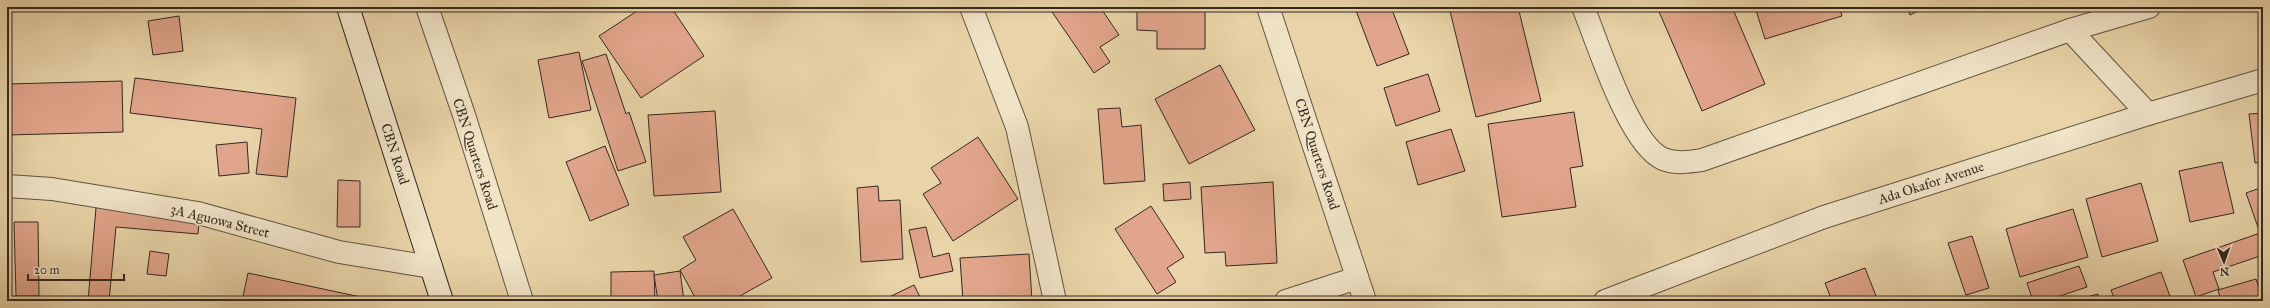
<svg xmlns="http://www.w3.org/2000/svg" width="2270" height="308" font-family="'IM FELL Great Primer',serif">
	<rect width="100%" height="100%" fill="#e8d4a8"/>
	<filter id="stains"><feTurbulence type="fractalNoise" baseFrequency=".005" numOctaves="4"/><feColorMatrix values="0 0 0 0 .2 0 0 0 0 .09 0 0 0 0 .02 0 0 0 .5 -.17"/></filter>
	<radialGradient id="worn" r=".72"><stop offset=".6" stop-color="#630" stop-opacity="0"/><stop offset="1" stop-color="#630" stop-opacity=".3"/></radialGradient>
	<g fill="#e1a58b" stroke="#352821">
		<polygon points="643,7 671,7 704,56 641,98 599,36"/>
		<polygon points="1053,7 1100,7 1119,35 1100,47 1110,62 1094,73 1050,9"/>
		<polygon points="1137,7 1205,7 1205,49 1157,49 1157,31 1137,30"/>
		<polygon points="1358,7 1391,7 1409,54 1377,66 1355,8"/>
		<polygon points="1449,7 1518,7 1541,101 1476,117"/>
		<polygon points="1657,7 1732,7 1765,84 1702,111"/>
		<polygon points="1755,7 1845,7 1840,9 1842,16 1765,39"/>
		<polygon points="1907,7 1926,7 1910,15"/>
		<polygon points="179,16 183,51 153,55 148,21"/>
		<polygon points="579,52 591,110 549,118 538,60"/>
		<polygon points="606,54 626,114 629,112 646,162 618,171 582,61"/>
		<polygon points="1220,65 1255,130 1189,164 1155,99"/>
		<polygon points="1428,74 1440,111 1396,126 1384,88"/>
		<polygon points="135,78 296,98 287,177 256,174 262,129 130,113"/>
		<polygon points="122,81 123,132 7,135 7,84"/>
		<polygon points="1120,108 1122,127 1141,125 1145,181 1104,184 1098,109"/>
		<polygon points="715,111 721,192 654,196 648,115"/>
		<polygon points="1574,112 1583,166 1570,168 1576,207 1502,217 1488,124"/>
		<polygon points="2263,113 2263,162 2255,163 2249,114"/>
		<polygon points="1451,129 1465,171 1418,185 1406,142"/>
		<polygon points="978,137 1018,199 953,241 923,194 941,183 931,168"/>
		<polygon points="247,142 249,173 219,176 216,145"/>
		<polygon points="605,146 629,205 590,221 566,162"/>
		<polygon points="2222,162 2234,213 2190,222 2179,171"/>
		<polygon points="338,180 360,181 360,227 337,227"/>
		<polygon points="1190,182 1191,199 1164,201 1163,184"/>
		<polygon points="1273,182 1277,263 1226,266 1225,252 1205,253 1201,187"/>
		<polygon points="2141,183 2158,241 2102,257 2086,199"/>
		<polygon points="878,186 879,201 900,200 903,259 861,262 857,188"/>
		<polygon points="2263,187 2263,223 2260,224 2263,233 2263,255 2213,272 2219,289 2196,297 2183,260 2260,233 2246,193"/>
		<polygon points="97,196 201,204 198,234 116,227 109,301 88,301"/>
		<polygon points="1151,206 1184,257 1167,268 1176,282 1157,294 1115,229"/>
		<polygon points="733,209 772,278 731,301 697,301 680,270 696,260 683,237"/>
		<polygon points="2073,209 2088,257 2020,277 2006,229"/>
		<polygon points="14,222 38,222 39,296 16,296"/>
		<polygon points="926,227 933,257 949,253 953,271 920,278 909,230"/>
		<polygon points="1972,236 1989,288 1966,295 1948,243"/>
		<polygon points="150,251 169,254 166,276 147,274"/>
		<polygon points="1029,254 1032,301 963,301 960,258"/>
		<polygon points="2079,266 2087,287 2045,301 2033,301 2027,283"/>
		<polygon points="1865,268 1878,301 1832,301 1825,283"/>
		<polygon points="654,271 655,301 611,301 611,272"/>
		<polygon points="680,271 684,301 658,301 654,275"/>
		<polygon points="2161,272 2171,299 2166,301 2115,301 2111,290"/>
		<polygon points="248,273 370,299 369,301 242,301"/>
		<polygon points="2256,279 2263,301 2221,301 2218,290"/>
		<polygon points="914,285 922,301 881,301"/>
		<polygon points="2098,294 2100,301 2073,301"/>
		<polygon points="1791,296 1793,301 1779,301"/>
	</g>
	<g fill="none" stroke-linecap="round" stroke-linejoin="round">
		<g stroke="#625343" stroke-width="24">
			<g id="minor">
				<polyline points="427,7 464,115 522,301"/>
				<polyline points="971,7 1017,127 1055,301"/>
				<polyline points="1268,7 1365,301"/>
				<path d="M1583 7C1598 43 1629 144 1663 159 1676 164 1689 162 1702 160L2070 30 2149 7"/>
				<polyline points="2070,30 2148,114"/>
				<polyline points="7,186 52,189 198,213 339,252 431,267"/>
				<polyline points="1286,301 1357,278"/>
				<polyline points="1605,301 1824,217 2148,114 2263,80"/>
			</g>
		</g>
		<g stroke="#352821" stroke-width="24">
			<polyline id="secondary" points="348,7 442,301"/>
		</g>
		<use href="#minor" stroke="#f0e3c6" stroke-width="22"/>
		<use href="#secondary" stroke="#f0e3c6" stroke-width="22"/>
	</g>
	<g text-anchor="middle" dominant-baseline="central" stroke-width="3.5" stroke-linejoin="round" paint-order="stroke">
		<g font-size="14" fill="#352821" stroke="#f0e3c6">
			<text transform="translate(395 154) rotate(72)">CBN Road</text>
			<text transform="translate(475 154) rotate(72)">CBN Quarters Road</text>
			<text transform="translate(1317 154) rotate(72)">CBN Quarters Road</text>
			<text transform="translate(1931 183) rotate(-18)">Ada Okafor Avenue</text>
			<text transform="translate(220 221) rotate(14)">3A Aguowa Street</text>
		</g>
	</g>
	<rect width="2270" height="308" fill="none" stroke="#e8d4a8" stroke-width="24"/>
	<rect x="8" y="8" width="2254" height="292" fill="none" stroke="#352821" stroke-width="2"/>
	<rect x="12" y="12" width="2246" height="284" fill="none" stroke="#352821"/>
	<g transform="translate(2224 262) rotate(178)" stroke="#f0e3c6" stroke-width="3" paint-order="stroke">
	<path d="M0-3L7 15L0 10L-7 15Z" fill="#352821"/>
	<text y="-6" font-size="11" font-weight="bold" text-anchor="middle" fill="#352821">N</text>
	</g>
	<path d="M28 274v6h96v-6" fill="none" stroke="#352821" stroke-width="2"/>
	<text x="34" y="274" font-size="12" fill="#352821" stroke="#f0e3c6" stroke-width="3" paint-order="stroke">20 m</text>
	<rect width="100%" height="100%" filter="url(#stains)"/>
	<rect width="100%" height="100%" fill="url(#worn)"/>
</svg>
